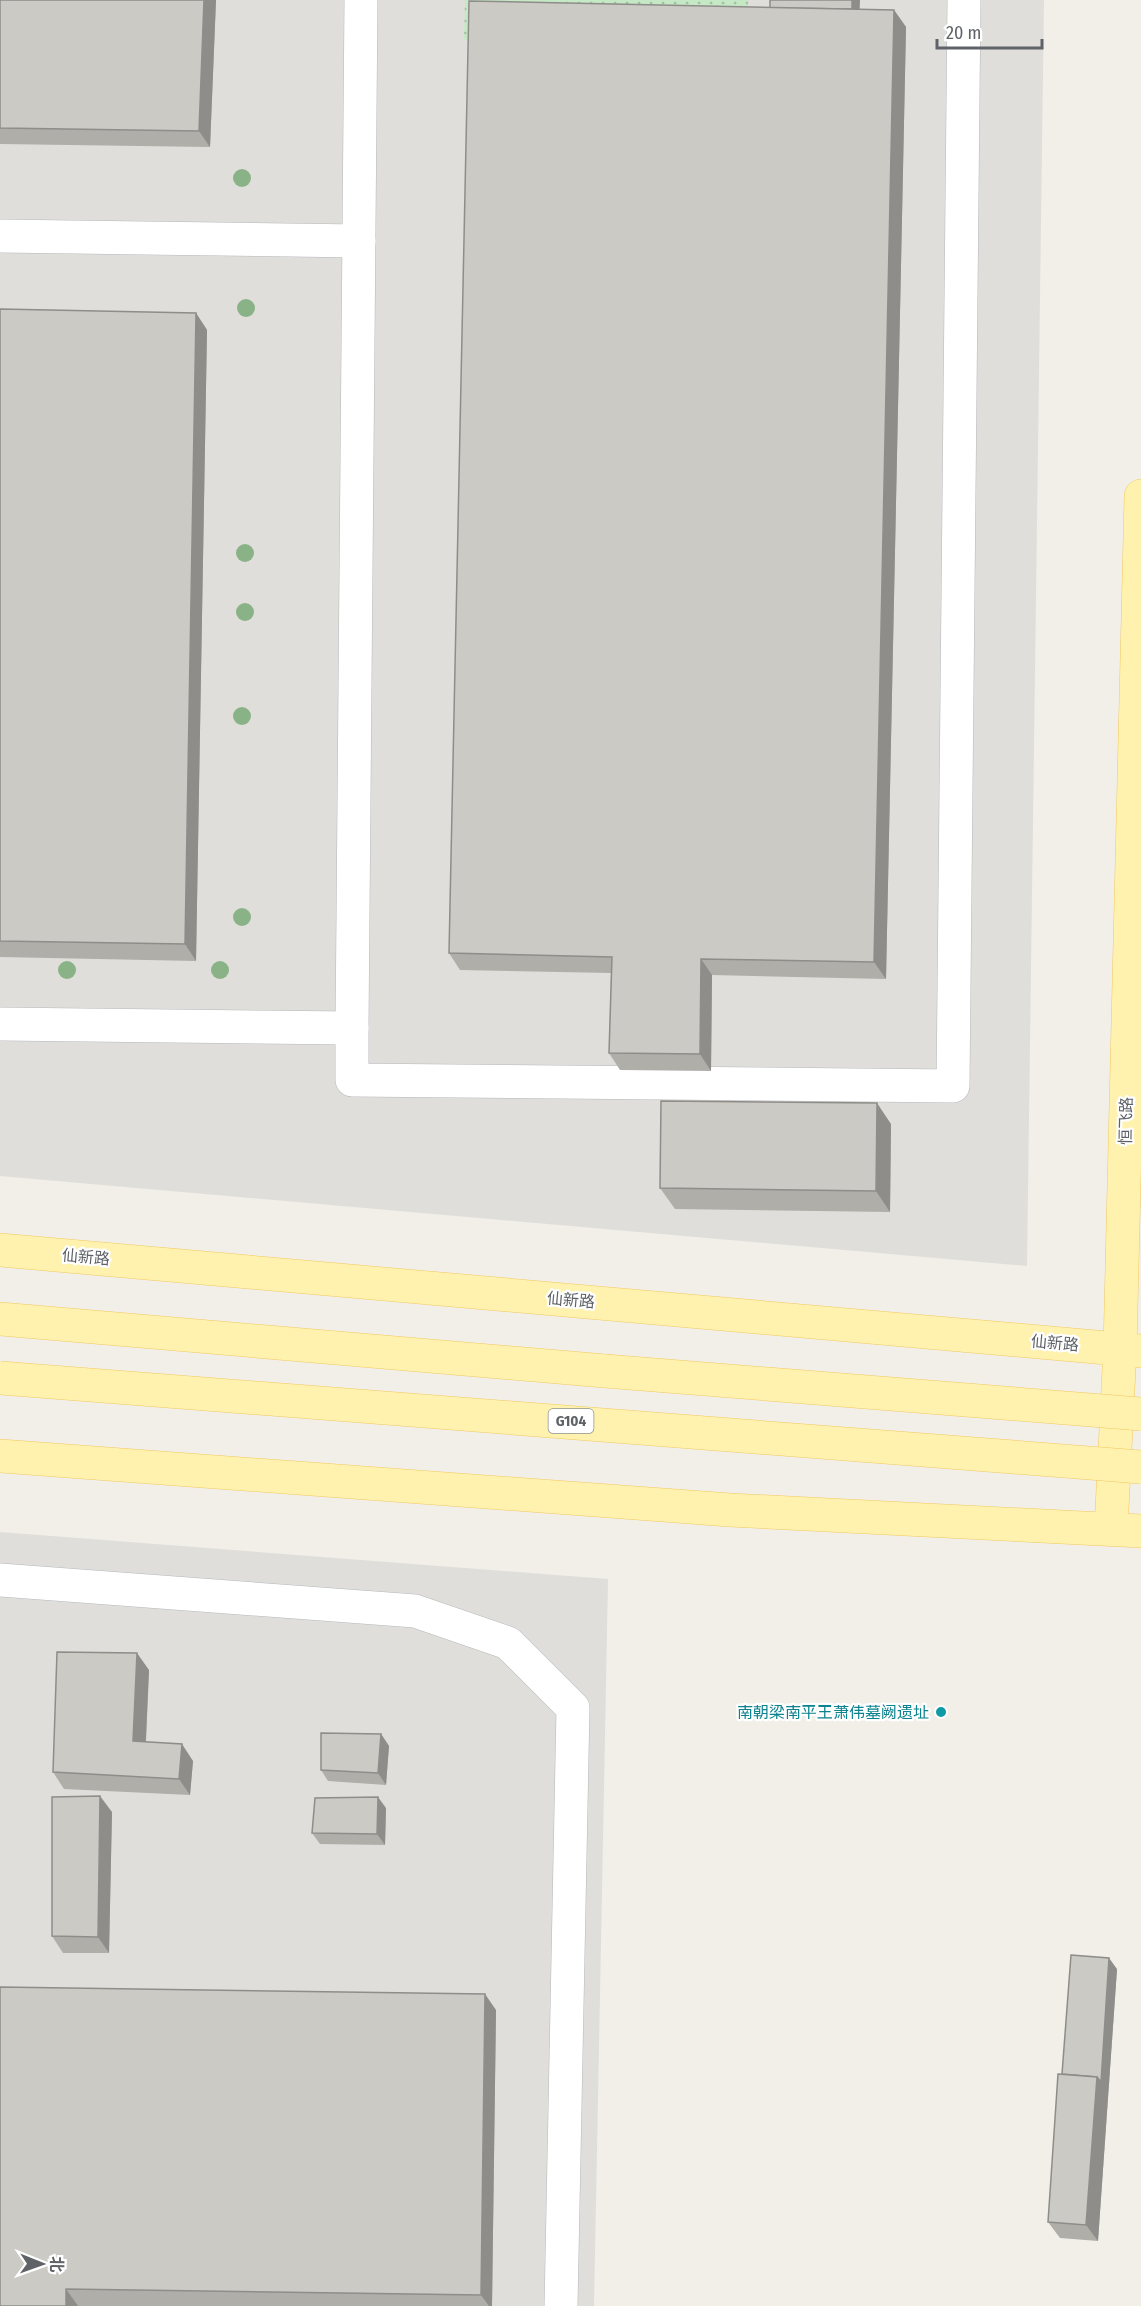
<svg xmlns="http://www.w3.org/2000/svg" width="1141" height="2306" font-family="'Fira Sans Condensed','Noto Sans SC',sans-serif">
	<defs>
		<pattern id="grass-dots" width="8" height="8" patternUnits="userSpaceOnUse" patternTransform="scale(1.5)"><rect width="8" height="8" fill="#c5e8c5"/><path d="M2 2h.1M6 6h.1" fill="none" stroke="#a3c0a4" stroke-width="1.8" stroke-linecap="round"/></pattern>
	</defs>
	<rect width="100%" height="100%" fill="#f1efe8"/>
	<g fill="#e0deda">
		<polygon points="0,0 1044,0 1027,1266 0,1176"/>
		<polygon points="0,1532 608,1579 594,2306 0,2306"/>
	</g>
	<polygon fill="url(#grass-dots)" points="465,0 748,0 748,23 464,40"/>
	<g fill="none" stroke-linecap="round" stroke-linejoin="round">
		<g stroke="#b5b8bc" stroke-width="34">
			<g id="minor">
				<polyline points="0,236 359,241"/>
				<polyline points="0,1024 352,1028 361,0"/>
				<polyline points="352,1028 352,1080 953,1086 964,0"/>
				<polyline points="0,1580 415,1611 508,1643 573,1708 561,2306"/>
			</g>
		</g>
		<g stroke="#f2c960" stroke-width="34">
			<g id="major">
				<polyline points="0,1250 1141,1351"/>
				<polyline points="0,1319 605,1371"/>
				<polyline points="0,1456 730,1510 1141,1531"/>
				<polyline points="1111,1529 1120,1349 1141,496"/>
			</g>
		</g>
		<use href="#minor" stroke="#fff" stroke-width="33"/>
		<use href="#major" stroke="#fff2af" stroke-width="33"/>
		<g stroke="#f2c960" stroke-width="34" stroke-linecap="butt">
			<g id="major-bridge">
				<polyline points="605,1371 1141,1414"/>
				<polyline points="0,1378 1141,1467"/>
			</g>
		</g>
		<use href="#major-bridge" stroke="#fff2af" stroke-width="33"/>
	</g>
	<g fill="#89b387">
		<circle cx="242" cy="178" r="9"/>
		<circle cx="246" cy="308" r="9"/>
		<circle cx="245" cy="553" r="9"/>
		<circle cx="245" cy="612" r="9"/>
		<circle cx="242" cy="716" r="9"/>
		<circle cx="242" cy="917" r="9"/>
		<circle cx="67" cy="970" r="9"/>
		<circle cx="220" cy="970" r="9"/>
	</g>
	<g fill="#afaea9">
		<polygon points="0,0 216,0 210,147 0,144"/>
		<polygon points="860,10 894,10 906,27 886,979 712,975 711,1071 620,1070 609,1053 611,973 460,970 449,953"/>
		<polygon points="0,309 196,313 207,330 196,961 0,957"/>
		<polygon points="891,1124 890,1212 675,1209 660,1188"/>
		<polygon points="149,1670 146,1742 193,1761 190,1795 64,1789 53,1772"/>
		<polygon points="381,1734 389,1746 386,1785 328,1781 321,1770"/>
		<polygon points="386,1808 385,1845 320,1844 312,1833"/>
		<polygon points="112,1812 109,1953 63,1953 52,1936"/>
		<polygon points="1117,1969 1098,2241 1060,2238 1048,2222 1062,2074"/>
		<polygon points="496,2010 492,2306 0,2306"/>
	</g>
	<g fill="#8f8d8a">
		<polygon points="204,0 216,0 210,147 199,131"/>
		<polygon points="852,0 860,0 859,26 851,15"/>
		<polygon points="894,10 906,27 886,979 874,962"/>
		<polygon points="196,313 207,330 196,961 185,944"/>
		<polygon points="701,959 712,975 711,1071 700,1054"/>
		<polygon points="877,1103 891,1124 890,1212 876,1191"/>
		<polygon points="137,1653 149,1670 145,1757 133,1741"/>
		<polygon points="381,1734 389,1746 386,1785 378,1773"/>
		<polygon points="182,1744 193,1761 190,1795 179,1779"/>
		<polygon points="100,1796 112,1812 109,1953 98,1937"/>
		<polygon points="378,1797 386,1808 385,1845 377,1834"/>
		<polygon points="1109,1958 1117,1969 1098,2241 1086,2225 1097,2077"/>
		<polygon points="485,1994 496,2010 492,2306 489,2306 481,2295"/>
		<polygon points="66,2289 78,2306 66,2306"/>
	</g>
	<g fill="#cccac5" stroke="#8f8d8a" stroke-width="1.5">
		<polygon points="0,0 204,0 199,131 0,128"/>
		<polygon points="770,0 852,0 852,9 770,8"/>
		<polygon points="469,1 894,10 874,962 701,959 700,1054 609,1053 612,957 449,953"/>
		<polygon points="0,309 196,313 185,944 0,941"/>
		<polygon points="661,1101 877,1103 876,1191 660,1188"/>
		<polygon points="57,1652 137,1653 133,1741 182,1744 179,1779 53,1772"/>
		<polygon points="321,1733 381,1734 378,1773 321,1770"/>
		<polygon points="100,1796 98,1937 52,1936 52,1797"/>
		<polygon points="378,1797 377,1834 312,1833 315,1798"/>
		<polygon points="1071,1955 1109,1958 1101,2082 1097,2077 1062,2074"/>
		<polygon points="0,1987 485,1994 481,2295 66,2289 66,2306 0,2306"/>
		<polygon points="1058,2074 1097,2077 1086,2225 1048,2222"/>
	</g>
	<circle fill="#0f9aa8" stroke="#fff" stroke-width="2" cx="941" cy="1712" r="6"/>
	<g text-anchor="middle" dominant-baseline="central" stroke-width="4.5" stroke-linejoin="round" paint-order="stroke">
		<rect fill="#fff" stroke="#8f9295" stroke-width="1.5" x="548.5" y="1409" width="45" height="24" rx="4.5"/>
		<g font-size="15" font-weight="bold" fill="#5f6368">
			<text x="571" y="1421">G104</text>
		</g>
		<g font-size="16" fill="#5f6368" stroke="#fff">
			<text transform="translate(1126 1121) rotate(-89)">恒飞路</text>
			<text transform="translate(86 1257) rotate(5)">仙新路</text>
			<text transform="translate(571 1300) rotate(5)">仙新路</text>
			<text transform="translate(1055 1343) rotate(5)">仙新路</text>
		</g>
		<g font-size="16" fill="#0d838f" stroke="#fff" text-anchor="end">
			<text x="929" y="1712">南朝梁南平王萧伟墓阙遗址</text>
		</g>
	</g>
	<g transform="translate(42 2264) rotate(91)" stroke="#ffffff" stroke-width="4.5" paint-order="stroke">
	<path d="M0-4.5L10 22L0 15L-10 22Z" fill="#5f6368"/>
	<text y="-9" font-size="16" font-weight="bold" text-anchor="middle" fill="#5f6368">北</text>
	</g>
	<path d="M937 39v9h105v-9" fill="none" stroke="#5f6368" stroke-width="3"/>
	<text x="946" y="39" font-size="18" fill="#5f6368" stroke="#ffffff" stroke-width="4.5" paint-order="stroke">20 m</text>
</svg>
